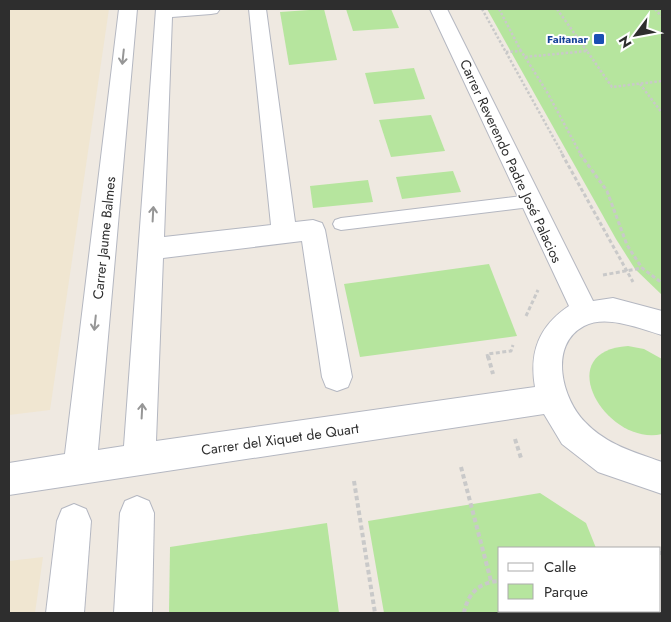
<svg xmlns="http://www.w3.org/2000/svg" width="671" height="622" font-family="Jost,sans-serif">
	<rect width="100%" height="100%" fill="#efe9e1"/>
	<g fill="#f0e6d1">
		<polygon points="9,9 109,9 50,410 9,415"/>
		<polygon points="43,557 35,613 9,613 9,561"/>
	</g>
	<g fill="#b6e59e">
		<polygon points="324,9 337,60 289,65 280,12"/>
		<polygon points="346,9 391,9 399,28 353,31"/>
		<polygon points="487,9 662,9 662,295 635,269 616,239"/>
		<polygon points="414,68 425,99 374,104 365,73"/>
		<polygon points="431,115 445,151 391,157 379,120"/>
		<polygon points="453,171 461,192 402,199 396,177"/>
		<polygon points="368,180 373,202 313,208 310,186"/>
		<polygon points="489,264 517,336 360,357 344,284"/>
		<path d="M628 346 644 349 662 359V434C607 447 549 351 628 346Z"/>
		<polygon points="540,493 586,523 596,548 500,548 500,611 620,611 621,613 384,613 368,521"/>
		<polygon points="327,523 339,613 169,613 170,547"/>
	</g>
	<g fill="none" stroke-linecap="round" stroke-linejoin="round">
		<g stroke="#b4b7c1" stroke-width="2">
			<polygon id="lane" points="530,195 535,197 538,201 535,205 530,207 341,230 335,228 333,224 335,220 341,218"/>
		</g>
		<g stroke="#b4b7c1" stroke-width="2">
			<g id="street">
				<path d="M119 9H137L98 450 124 446 156 9H220L217 13 211 14 172 17 164 237 271 225 249 9H266L295 222 313 220 322 223 325 230 352 377 348 387 337 391 326 387 322 377 302 241 163 258 156 441 535 387C529 352 539 326 569 306L430 9H447L593 301 613 298 662 311V335C640 329 607 314 584 326 548 345 562 399 585 422 607 445 634 452 662 462V494L598 472 562 444 544 414 9 495V463L65 454Z"/>
				<polygon points="137,496 149,501 154,513 152,613 114,613 120,513 125,501"/>
				<polygon points="74,504 86,509 91,521 84,613 46,613 57,521 62,509"/>
			</g>
		</g>
		<g stroke="#c9c9c9" stroke-width="2.5" stroke-dasharray="2.5 2" stroke-linecap="butt">
			<polyline points="482,9 563,155"/>
			<polyline points="499,9 521,51"/>
			<polyline points="557,9 587,51"/>
			<polyline points="655,9 662,17"/>
			<polyline points="506,52 521,51 525,57 587,51 612,87 662,81"/>
			<polyline points="525,57 547,92 581,155"/>
			<polyline points="640,84 662,113"/>
		</g>
		<g stroke="#c9c9c9" stroke-width="3" stroke-dasharray="4 2.5" stroke-linecap="butt">
			<polyline points="562,154 633,282"/>
			<polyline points="580,154 607,191 627,245 642,268 662,283"/>
			<polyline points="603,275 642,268"/>
			<polyline points="526,316 538,290"/>
			<polyline points="488,358 487,354 511,351 513,345"/>
		</g>
		<g stroke="#c9c9c9" stroke-width="4" stroke-dasharray="4.5 3" stroke-linecap="butt">
			<polyline points="488,356 493,374"/>
			<polyline points="515,439 521,458"/>
			<polyline points="461,467 491,581"/>
			<polyline points="354,481 375,613"/>
			<polyline points="660,553 662,553"/>
			<polyline points="539,611 540,613"/>
			<path d="M464 613C468 593 479 582 500 581"/>
			<polyline points="573,613 586,611"/>
		</g>
		<use href="#lane" fill="#fff" fill-rule="evenodd"/>
		<use href="#street" fill="#fff" fill-rule="evenodd"/>
	</g>
	<defs><path id="oneway-shaft" d="M-6 0H5M1.5-3L5.5 0L1.5 3" fill="none" stroke-width="1.6" stroke-linecap="round" stroke-linejoin="round" transform="scale(1.25)"/></defs>
	<g stroke="#969696">
		<use href="#oneway-shaft" transform="translate(123 57) rotate(96)"/>
		<use href="#oneway-shaft" transform="translate(153 214) rotate(-87)"/>
		<use href="#oneway-shaft" transform="translate(95 323) rotate(96)"/>
		<use href="#oneway-shaft" transform="translate(142 411) rotate(-87)"/>
	</g>
	<rect fill="#1a4fb4" stroke="#fff" stroke-width="2" x="593" y="33" width="12" height="12" rx="2.5"/>
	<g text-anchor="middle" dominant-baseline="central" stroke-width="4" stroke-linejoin="round" paint-order="stroke">
		<g font-size="11" font-weight="bold" fill="#164399" stroke="#fff" text-anchor="end">
			<text x="588" y="39">Faitanar</text>
		</g>
		<g font-size="14" fill="#2e2e2e" stroke="#fff">
			<text transform="translate(511 161) rotate(65)">Carrer Reverendo Padre José Palacios</text>
			<text transform="translate(104 238) rotate(-84)">Carrer Jaume Balmes</text>
			<text transform="translate(280 439) rotate(-8)">Carrer del Xiquet de Quart</text>
		</g>
	</g>
	<rect width="671" height="622" fill="none" stroke="#2e2e2e" stroke-width="20"/>
	<rect x="498" y="547" width="162" height="65" fill="#ffffff" stroke="#ababab"/>
	<rect x="508" y="563" width="25" height="8" fill="#ffffff" stroke="#ababab"/>
	<text x="544" y="572" font-size="15" fill="#2e2e2e">Calle</text>
	<rect x="508" y="584" width="25" height="15" fill="#b6e59e" stroke="#ababab"/>
	<text x="544" y="597" font-size="15" fill="#2e2e2e">Parque</text>
	<g transform="translate(636 35) rotate(238)" stroke="#ffffff" stroke-width="4" paint-order="stroke">
	<path d="M0-4L9 19L0 12L-9 19Z" fill="#2e2e2e"/>
	<text y="-8" font-size="14" font-weight="bold" text-anchor="middle" fill="#2e2e2e">N</text>
	</g>
</svg>
